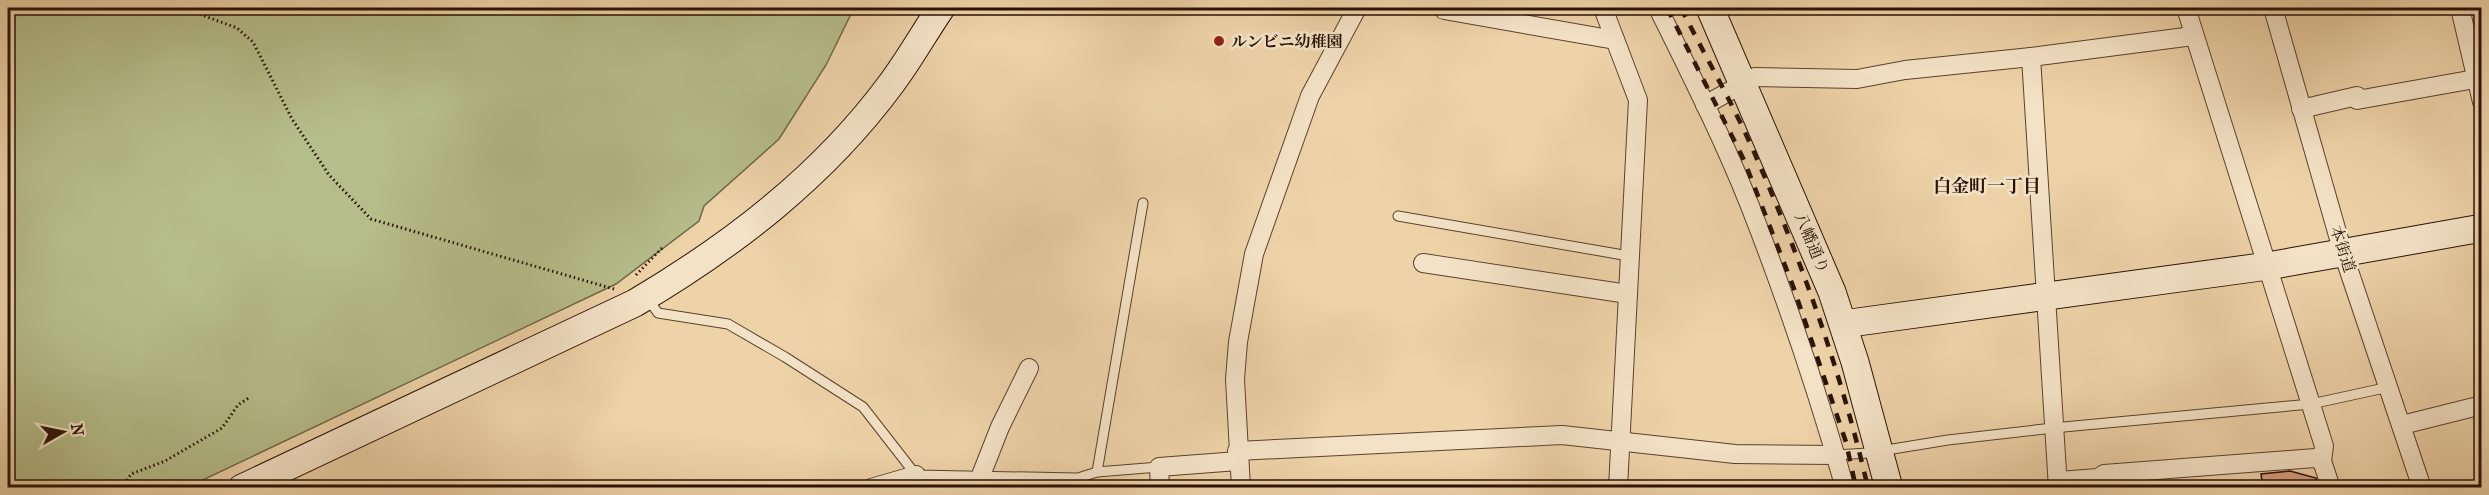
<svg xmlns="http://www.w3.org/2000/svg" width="2489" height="495" font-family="'IM FELL French Canon','Noto Serif JP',serif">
	<rect width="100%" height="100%" fill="#eed2a8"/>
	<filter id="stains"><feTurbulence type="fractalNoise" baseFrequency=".00333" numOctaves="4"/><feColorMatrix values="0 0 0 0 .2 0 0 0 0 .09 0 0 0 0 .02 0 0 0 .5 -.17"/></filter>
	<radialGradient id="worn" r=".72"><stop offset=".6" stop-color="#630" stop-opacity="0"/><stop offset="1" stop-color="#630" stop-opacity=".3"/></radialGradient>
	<polygon fill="#b5bd8a" stroke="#6f6848" stroke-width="1.5" points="8,8 854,8 826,65 779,139 704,206 699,221 616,284 188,487 8,487"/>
	<polygon fill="#d9a080" stroke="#291205" stroke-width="1.5" points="2290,471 2316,478 2319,488 2263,488 2261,474"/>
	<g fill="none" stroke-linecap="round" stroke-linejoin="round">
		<g stroke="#5a422e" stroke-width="11">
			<g id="lane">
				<polyline points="1398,216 1629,256"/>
				<polyline points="648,299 658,313 728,324 785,357 863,407 916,475 1078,478 1097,472 1159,467"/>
				<polyline points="1836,455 1868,453 1948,440 2053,428 2311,404 2389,387"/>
				<polyline points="1097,472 1143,203"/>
			</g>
		</g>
		<g stroke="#5a422e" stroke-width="20">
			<g id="street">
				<polyline points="1603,8 1638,100 1618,488"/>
				<path d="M1658 8C1690 73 1723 138 1750 206 1786 298 1818 393 1845 488"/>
				<polyline points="2186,8 2324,446 2322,461 2331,488"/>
				<polyline points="2273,8 2343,253 2422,488"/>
				<polyline points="2460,8 2482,102"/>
				<polyline points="1444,10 1615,40"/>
				<polyline points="1705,105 1755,77 1857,79 1905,70 2031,57"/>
				<polyline points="2301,109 2357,96 2357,100 2475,79"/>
				<polyline points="1423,263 1628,294"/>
				<polyline points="2402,425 2482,405"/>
				<polyline points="1237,451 1562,435 1735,454 1836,455"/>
				<polyline points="2058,481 2098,478 2104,474 2315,458 2322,461"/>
				<polyline points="871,488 916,475"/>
				<polyline points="976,488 1000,427 1029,368"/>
				<polyline points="1160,488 1159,467 1238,461"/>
				<polyline points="1241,488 1235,379 1238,342 1254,254 1310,96 1357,8"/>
				<polyline points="2058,488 2031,57 2193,36"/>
			</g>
		</g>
		<g stroke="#291205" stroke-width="29">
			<g id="secondary">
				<polyline points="1710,8 1832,292 1855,362 1889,488"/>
				<polyline points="1843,324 2268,266 2482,228"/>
				<path d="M242 488 635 303C733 245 823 176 891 84 909 60 924 33 941 8"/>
			</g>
		</g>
		<g stroke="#291205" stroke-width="3" stroke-dasharray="1.5 3" stroke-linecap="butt">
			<polyline points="183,8 237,28 253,42 292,119 329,175 371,219 614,289"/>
			<polyline points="636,275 662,248"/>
			<polyline points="122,488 131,474 165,461 222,428 238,405 250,397"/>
		</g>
		<use href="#lane" stroke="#f4e2c6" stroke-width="9"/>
		<use href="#street" stroke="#f4e2c6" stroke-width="18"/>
		<use href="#secondary" stroke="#f4e2c6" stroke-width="27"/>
		<g stroke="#291205" stroke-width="4.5" stroke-dasharray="10 10" stroke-linecap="butt">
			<polyline points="1667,8 1744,160 1793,286 1846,442 1856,488"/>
			<path d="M1681 8C1706 58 1735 107 1757 159 1803 265 1842 375 1868 488"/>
		</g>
	</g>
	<circle fill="#8f2418" stroke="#f4e2c6" stroke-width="2" cx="1219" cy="41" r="6"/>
	<g text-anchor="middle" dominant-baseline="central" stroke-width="5" stroke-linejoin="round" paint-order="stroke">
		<g font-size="16" font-weight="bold" fill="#291205" stroke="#f4e2c6" text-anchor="start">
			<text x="1231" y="41">ルンビニ幼稚園</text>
		</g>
		<g font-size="16" fill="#291205" stroke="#f4e2c6">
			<text transform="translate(1812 243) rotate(67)">八幡通り</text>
			<text transform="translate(2343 249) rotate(72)">本街道</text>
		</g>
		<g font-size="18" font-weight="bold" fill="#291205" stroke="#f4e2c6">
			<text x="1987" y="186">白金町一丁目</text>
		</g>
	</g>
	<rect width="2489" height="495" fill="none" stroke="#eed2a8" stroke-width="30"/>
	<rect x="9" y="9" width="2471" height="477" fill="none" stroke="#291205" stroke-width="3"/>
	<rect x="15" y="15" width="2459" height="465" fill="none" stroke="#291205" stroke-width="1.5"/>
	<g transform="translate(63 432) rotate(81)" stroke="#f4e2c6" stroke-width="4.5" paint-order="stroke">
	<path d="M0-4.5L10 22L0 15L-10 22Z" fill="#291205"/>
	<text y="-9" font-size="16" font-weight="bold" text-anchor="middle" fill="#291205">N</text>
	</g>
	<rect width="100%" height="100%" filter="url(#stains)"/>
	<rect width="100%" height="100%" fill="url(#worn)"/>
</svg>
